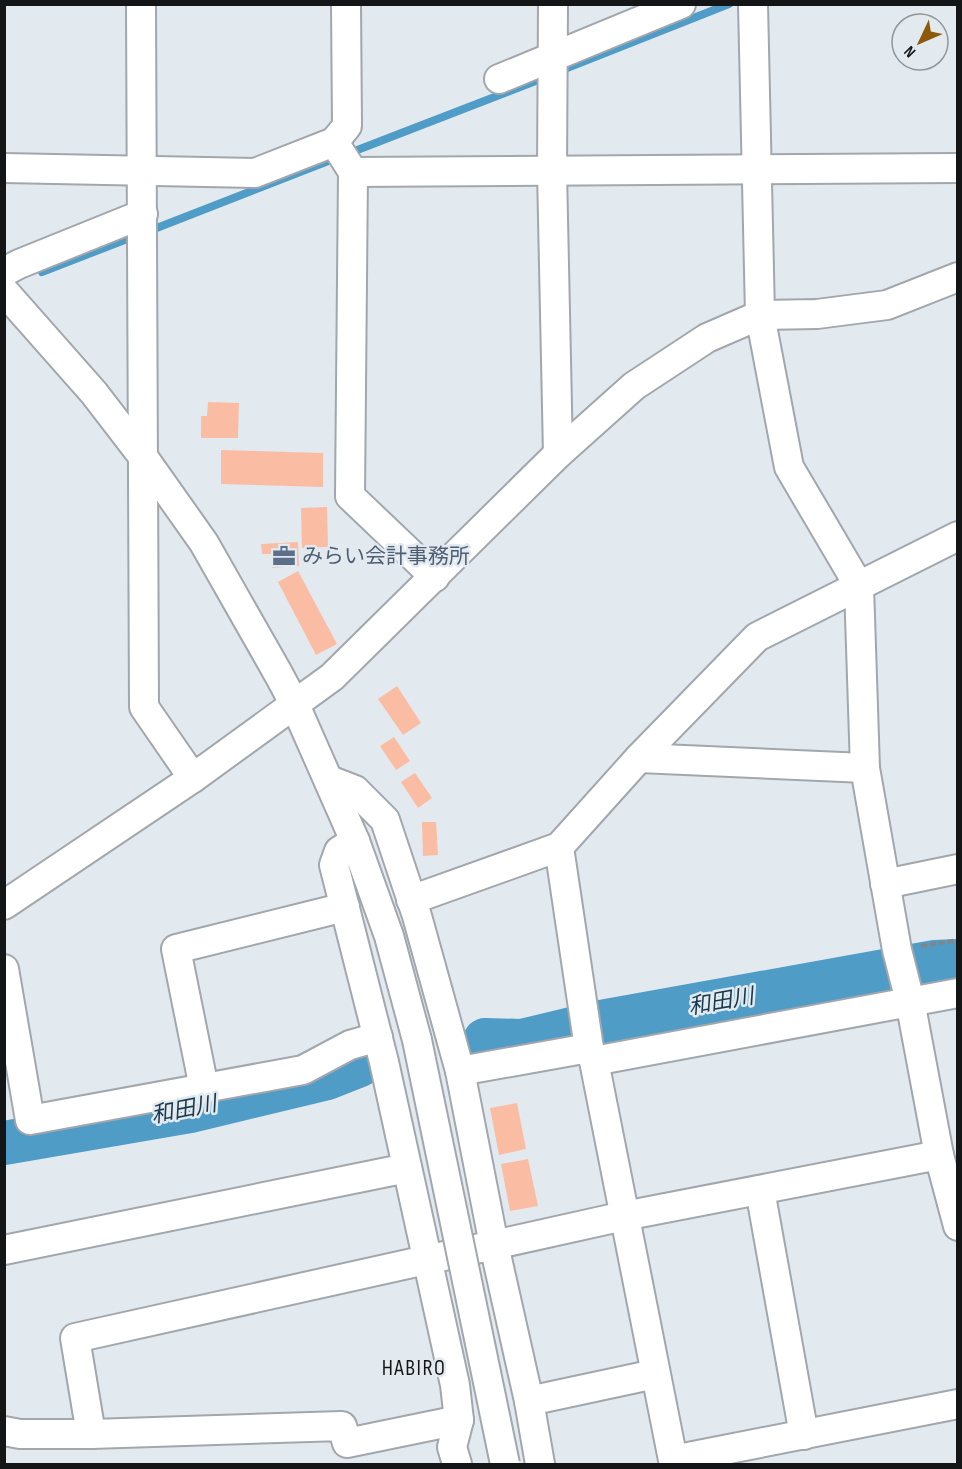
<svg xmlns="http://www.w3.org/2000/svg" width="962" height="1469" font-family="'Sofia Sans Condensed','Noto Sans JP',sans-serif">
	<rect width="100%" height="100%" fill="#e3eaef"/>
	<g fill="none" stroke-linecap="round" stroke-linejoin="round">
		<g stroke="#4f9cc7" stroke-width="8">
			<polyline points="557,72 729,4"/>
			<polyline points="347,154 546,77"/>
			<polyline points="149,231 336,158"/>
			<polyline points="42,272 135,236"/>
		</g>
		<g stroke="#4f9cc7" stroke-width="44">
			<polyline points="485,1040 522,1041 601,1022 935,962 958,961"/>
			<polyline points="4,1143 190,1111 327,1078 360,1065"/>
		</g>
	</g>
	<g fill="#fbbca4">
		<polygon points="208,402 239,403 238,438 201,438 201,416 207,416"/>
		<polygon points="221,450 323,453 323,487 221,484"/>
		<polygon points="327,507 328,547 302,548 301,508"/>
		<polygon points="298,542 299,566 272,568 272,554 262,554 261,544"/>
		<polygon points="298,571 337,644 316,655 278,582"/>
		<polygon points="397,686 421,723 403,735 378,699"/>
		<polygon points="394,737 410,761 396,770 380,746"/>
		<polygon points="415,773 432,798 418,808 401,782"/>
		<polygon points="422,822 436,822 438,855 423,856"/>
		<polygon points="517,1103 526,1149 499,1155 490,1108"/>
		<polygon points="528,1159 538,1206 510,1211 501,1164"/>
	</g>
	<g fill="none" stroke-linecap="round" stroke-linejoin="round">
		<g stroke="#a1a7ad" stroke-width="32">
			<g id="minor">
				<polyline points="141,4 144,707 193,778"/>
				<polyline points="553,4 552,171 558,454"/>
				<polyline points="753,4 760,315 789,467 859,586 865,768 897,950 910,1001 939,1155 958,1226"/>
				<polyline points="499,79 681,4"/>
				<polyline points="334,142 353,172 958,168"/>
				<polyline points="4,168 255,173 334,142 347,126 346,4"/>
				<polyline points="353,172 350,496 435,577"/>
				<polyline points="4,272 19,264 143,214"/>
				<polyline points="4,291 94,393 144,458 204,543 279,675 295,705 355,841 389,936 417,1040"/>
				<polyline points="639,758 865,768"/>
				<polyline points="329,780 355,790 385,820 417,916 460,1071 494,1245 529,1401 655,1374"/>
				<polyline points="355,841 339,851 334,865 384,1062 455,1385 459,1420 452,1447 457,1464"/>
				<polyline points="885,884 958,869"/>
				<polyline points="411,900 559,847"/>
				<polyline points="4,905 193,778 332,677 558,454 634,386 707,338 760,315 817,314 887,305 958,277"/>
				<polyline points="4,969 30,1120 303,1070 350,1045 378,1037"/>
				<polyline points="589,1048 559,847 639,758 757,637 958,536"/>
				<polyline points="594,1061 673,1460 958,1404"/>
				<polyline points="460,1071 589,1048 594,1061 958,993"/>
				<polyline points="204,1088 176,949 345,907"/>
				<polyline points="760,1190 804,1435"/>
				<polyline points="4,1250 407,1168"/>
				<polyline points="529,1401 540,1464"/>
				<polyline points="4,1431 20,1434 91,1434 342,1426 347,1443 459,1420"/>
				<polyline points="91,1434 75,1338 624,1216 939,1155"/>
			</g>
		</g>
		<polyline stroke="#82868a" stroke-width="4" stroke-dasharray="6 3" stroke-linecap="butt" points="921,946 958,940"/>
		<use href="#minor" stroke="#fff" stroke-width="28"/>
		<g stroke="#a1a7ad" stroke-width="32" stroke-linecap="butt">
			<polyline id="minor-bridge" points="417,1040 505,1464"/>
		</g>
		<use href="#minor-bridge" stroke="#fff" stroke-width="28"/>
	</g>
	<defs>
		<g id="office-bare" transform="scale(1.8)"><path d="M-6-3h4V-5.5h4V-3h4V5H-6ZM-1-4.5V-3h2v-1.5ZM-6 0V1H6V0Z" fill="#5c6f8a" stroke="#e3eaef" stroke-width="2.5" paint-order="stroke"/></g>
	</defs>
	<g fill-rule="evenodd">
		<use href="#office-bare" x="284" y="556"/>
	</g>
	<g text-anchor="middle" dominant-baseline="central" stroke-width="5" stroke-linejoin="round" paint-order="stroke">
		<g font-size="21" fill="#4e5e75" stroke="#e3eaef" text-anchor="start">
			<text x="302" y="556">みらい会計事務所</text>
		</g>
		<g font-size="22" font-style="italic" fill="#17394c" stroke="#e3eaef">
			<text transform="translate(721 1002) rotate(-10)">和田川</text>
			<text transform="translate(184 1110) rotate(-11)">和田川</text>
		</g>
		<g font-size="22" letter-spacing="1.5" fill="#131517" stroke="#e3eaef">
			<text x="414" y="1368">HABIRO</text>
		</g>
	</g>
	<rect width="962" height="1469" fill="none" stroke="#131517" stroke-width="12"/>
	<g transform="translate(920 42) rotate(226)"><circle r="28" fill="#e3eaef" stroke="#909599" stroke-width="1.5"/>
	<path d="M0-4.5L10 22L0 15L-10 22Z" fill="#8e580a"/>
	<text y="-9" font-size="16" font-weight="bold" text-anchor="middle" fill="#131517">N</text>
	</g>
</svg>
